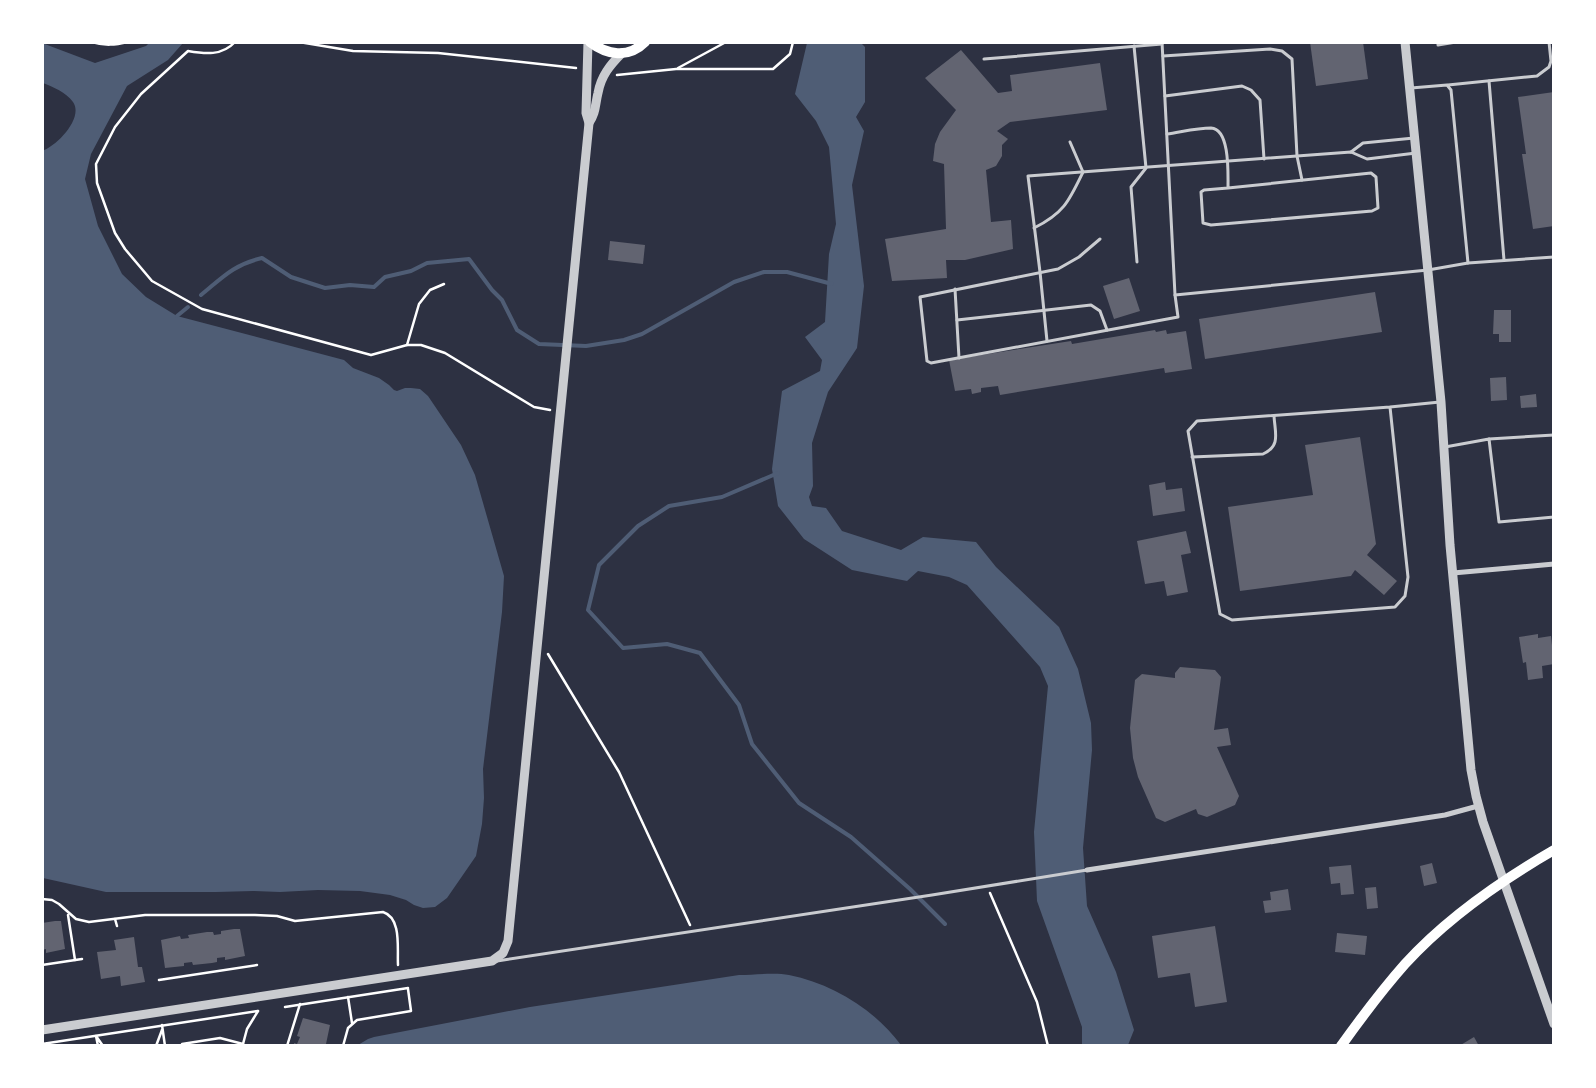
<svg xmlns="http://www.w3.org/2000/svg" width="1596" height="1088" font-family="Helvetica,sans-serif">
	<rect width="100%" height="100%" fill="#2d3142"/>
	<g fill="#4f5d75">
		<path d="M42 43 95 63 146 46 149 43H183L168 60 127 86 91 154 85 179 98 226 122 274 146 297 177 316 344 360 353 368 379 378 389 385 394 390 397 391 405 388H411L420 389 428 396 461 445 475 475 504 576 502 612 483 769 484 798 482 824 476 856 447 898 435 907 423 908 414 905 406 900 390 895 360 891 318 890 280 892 253 891 216 892H106L43 878 42 151C57 146 84 118 73 102 66 92 53 87 43 83Z"/>
		<polygon points="807,43 861,43 865,47 865,102 856,117 864,131 852,185 864,286 857,348 828,392 812,443 813,486 809,497 812,506 826,508 842,531 901,550 923,537 976,542 996,567 1059,627 1078,669 1091,723 1092,750 1083,848 1087,906 1116,972 1134,1030 1128,1045 1082,1045 1082,1027 1037,901 1034,832 1048,686 1040,667 967,585 949,577 918,571 907,581 852,570 804,539 778,506 772,469 782,391 820,371 822,360 805,337 825,322 829,254 836,224 829,147 816,121 795,94"/>
		<path d="M739 975C754 975 775 972 789 975 833 984 874 1009 901 1045H358L368 1039 374 1037 530 1007Z"/>
	</g>
	<g fill="none" stroke-linecap="round" stroke-linejoin="round">
		<g stroke="#4f5d75" stroke-width="4">
			<path d="M201 295C223 277 233 265 262 258L291 277 325 288 350 285 374 287 385 277 411 271 427 263 469 259 492 290 502 300 517 330 539 344 586 346 624 340 642 334 734 282 764 272H787L832 284"/>
			<polyline points="177,316 188,307"/>
			<polyline points="778,473 722,497 669,506 638,526 599,565 588,610 623,648 667,644 700,653 739,705 752,744 799,803 851,837 910,889 945,924"/>
		</g>
	</g>
	<g fill="#626471">
		<polygon points="1310,42 1363,42 1368,79 1316,86"/>
		<polygon points="961,50 998,93 1012,91 1010,75 1100,63 1107,110 1010,122 997,131 1008,139 1002,145 1002,156 996,166 986,170 991,222 1011,220 1013,249 965,260 946,260 947,278 892,281 885,239 946,229 944,164 933,161 935,144 940,132 956,110 925,78"/>
		<polygon points="1554,92 1554,226 1533,229 1522,154 1526,154 1518,97"/>
		<polygon points="610,241 645,245 643,264 608,260"/>
		<polygon points="1129,278 1140,311 1114,319 1103,286"/>
		<polygon points="1375,292 1382,332 1205,359 1199,319"/>
		<polygon points="1494,310 1511,310 1511,342 1499,342 1499,334 1493,334"/>
		<polygon points="1155,330 1156,332 1166,330 1167,334 1186,331 1192,369 1165,373 1164,368 1000,395 998,386 981,388 981,392 972,394 971,389 955,391 949,360 1071,341 1072,344"/>
		<polygon points="1506,377 1507,400 1491,401 1490,378"/>
		<polygon points="1536,394 1537,407 1521,408 1520,396"/>
		<polygon points="1360,437 1376,544 1367,555 1397,581 1384,595 1355,570 1351,576 1240,591 1228,507 1313,495 1305,445"/>
		<polygon points="1165,482 1166,490 1182,488 1185,511 1153,516 1149,485"/>
		<polygon points="1186,531 1191,553 1181,555 1188,592 1167,596 1164,581 1145,584 1137,541"/>
		<polygon points="1538,634 1538,638 1551,636 1554,664 1542,666 1543,678 1528,680 1526,662 1523,663 1519,637"/>
		<polygon points="1180,667 1215,670 1221,677 1214,730 1228,728 1231,745 1217,747 1239,796 1235,805 1207,817 1198,814 1196,809 1165,822 1156,818 1138,777 1133,758 1130,728 1135,680 1142,674 1175,678 1175,673"/>
		<polygon points="1432,863 1437,883 1424,886 1420,866"/>
		<polygon points="1351,865 1354,894 1341,895 1340,883 1331,884 1329,867"/>
		<polygon points="1376,887 1378,908 1367,909 1365,888"/>
		<polygon points="1288,889 1291,910 1265,913 1263,901 1271,900 1270,892"/>
		<polygon points="55,921 61,921 65,949 46,953 46,949 42,950 42,923"/>
		<polygon points="1215,926 1227,1002 1195,1007 1190,973 1158,978 1152,936"/>
		<polygon points="234,929 240,929 245,956 225,960 225,957 217,958 217,962 212,963 193,965 192,962 184,963 184,966 165,968 161,940 180,936 181,939 189,938 188,935 207,932 213,932 214,935 221,934 221,931"/>
		<polygon points="1337,933 1367,936 1365,955 1335,952"/>
		<polygon points="134,937 138,967 142,967 145,982 121,986 120,976 101,979 97,952 116,950 114,940"/>
		<polygon points="303,1018 330,1025 326,1044 294,1046 294,1043 297,1044 300,1037 297,1036"/>
		<polygon points="1474,1037 1479,1046 1459,1046"/>
	</g>
	<g fill="none" stroke-linecap="round" stroke-linejoin="round">
		<g stroke="#fff" stroke-width="2.5">
			<path d="M92 42C105 46 115 45 128 42"/>
			<path d="M235 42C222 56 205 54 188 51L141 94 115 127 96 164 97 183 115 233 125 249 152 281 202 309 371 355 407 345H421L445 353 534 407 550 410"/>
			<polyline points="299,42 353,51 438,53 576,68"/>
			<polyline points="678,68 726,42"/>
			<polyline points="617,75 676,69 773,69 790,54 793,42"/>
			<polyline points="407,345 419,304 430,290 444,284"/>
			<polyline points="548,654 619,772 690,925"/>
			<polyline points="990,893 1037,1002 1048,1046"/>
			<path d="M42 899 52 900 59 904 76 919 89 922 145 915H255L277 916 295 921 383 912C402 918 397 949 398 965"/>
			<polyline points="68,915 75,960"/>
			<polyline points="115,919 117,926"/>
			<polyline points="42,965 82,959"/>
			<polyline points="159,980 257,965"/>
			<polyline points="348,997 352,1023"/>
			<polyline points="285,1007 408,988"/>
			<polyline points="162,1025 165,1046"/>
			<polyline points="42,1044 258,1011"/>
			<polyline points="243,1044 247,1029 258,1011"/>
			<polyline points="98,1046 96,1036 103,1046"/>
			<polyline points="156,1046 162,1030"/>
			<polyline points="182,1046 182,1044 220,1038 243,1044"/>
			<polyline points="287,1046 300,1004"/>
			<polyline points="343,1046 348,1028 357,1020 411,1011 408,989"/>
		</g>
		<g stroke="#caccd0" stroke-width="3">
			<polyline points="1438,42 1438,45 1456,42"/>
			<polyline points="1134,46 1146,168 1131,187 1137,262"/>
			<polyline points="1163,56 1270,49 1282,51 1292,59 1297,156 1302,180"/>
			<polyline points="984,59 1162,44"/>
			<polyline points="1489,81 1504,260"/>
			<polyline points="1448,85 1537,76 1549,67 1551,61 1549,42"/>
			<polyline points="1411,88 1447,85 1451,90 1468,263"/>
			<polyline points="1165,96 1242,86 1251,90 1260,100 1264,159"/>
			<path d="M1167 134C1181 132 1197 128 1211 128 1230 129 1228 173 1228 188L1204 190 1201 192 1203 223 1211 225 1372 211 1378 208 1376 177 1371 173 1228 188"/>
			<polyline points="1351,152 1363,143 1414,138"/>
			<path d="M1034 228C1064 213 1069 201 1083 172L1070 142"/>
			<polyline points="1100,239 1079,257 1058,269 920,297 927,361 931,363 1178,317 1175,295 1162,42"/>
			<polyline points="955,289 959,358"/>
			<polyline points="1175,295 1428,270 1468,263 1554,257"/>
			<polyline points="957,320 1091,305 1100,311 1107,330"/>
			<polyline points="1047,341 1040,272 1028,176 1351,152 1367,159 1416,153"/>
			<polyline points="1390,407 1408,577 1405,596 1395,607 1232,620 1220,614 1188,431 1197,421 1390,407 1440,402"/>
			<polyline points="1489,439 1554,435"/>
			<polyline points="1445,447 1489,439 1499,522 1554,517"/>
			<path d="M1192 457 1263 454C1281 446 1275 433 1274 416"/>
			<polyline points="497,961 932,895 1087,870"/>
		</g>
		<g stroke="#caccd0" stroke-width="5">
			<polyline points="1453,573 1554,564"/>
			<polyline points="1087,870 1445,815 1478,806"/>
		</g>
		<g stroke="#caccd0" stroke-width="9">
			<polyline points="1405,42 1441,402 1450,545 1471,770 1476,796 1483,822 1554,1024"/>
			<path d="M589 123C596 113 595 105 598 93 601 76 610 65 622 53"/>
			<polyline points="42,1030 492,961 503,953 508,941 589,123 586,113 588,42"/>
		</g>
		<path stroke="#fff" stroke-width="10" d="M590 42C607 55 628 59 645 42"/>
		<path stroke="#fff" stroke-width="10" d="M1341 1046C1361 1018 1382 990 1405 964 1445 920 1502 880 1554 850"/>
	</g>
	<rect width="1596" height="1088" fill="none" stroke="#ffffff" stroke-width="88"/>
</svg>
